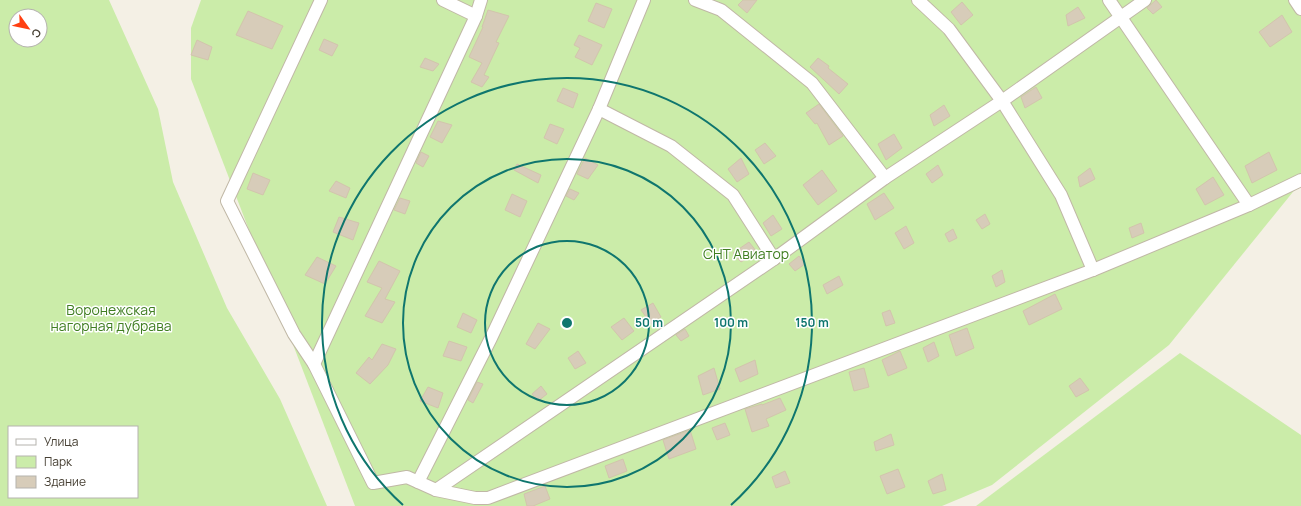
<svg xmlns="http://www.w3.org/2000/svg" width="1301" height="506" font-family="Manrope,sans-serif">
	<rect width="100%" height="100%" fill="#f4f0e5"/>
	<g fill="#cbeca9" fill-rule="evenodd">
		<path d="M0 0H109L158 109 173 182 227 308 280 399 327 506H0ZM16 16H40V40H16ZM9 427H137V497H9Z"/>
		<polygon points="201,0 1301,0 1301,182 1169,345 992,485 942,506 355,506 191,79 191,28"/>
		<polygon points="1180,353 1301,435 1301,506 976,506"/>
	</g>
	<g fill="#d7ccb9" stroke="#d2c5ac">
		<polygon points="743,0 757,0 747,13 738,5"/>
		<polygon points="1156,0 1162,7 1153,14 1147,8"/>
		<polygon points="962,2 973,15 961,25 951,12"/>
		<polygon points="596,3 612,9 604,28 588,21"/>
		<polygon points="1078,7 1085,18 1068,26 1066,15"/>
		<polygon points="488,10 509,16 496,42 499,43 484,75 489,77 482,87 471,82 482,63 469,57 483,27 482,27"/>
		<polygon points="248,11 283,26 272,49 236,35"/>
		<polygon points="1282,15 1292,32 1270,47 1259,32"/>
		<polygon points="579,35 602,45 592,65 575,57 580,48 574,45"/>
		<polygon points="324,39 338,45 332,56 319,50"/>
		<polygon points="197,40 212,47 208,60 191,55"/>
		<polygon points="425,58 439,64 433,71 420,67"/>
		<polygon points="818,58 829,66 828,68 848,84 839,94 810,67"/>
		<polygon points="1036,87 1042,98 1025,108 1021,97"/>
		<polygon points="563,88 578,94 573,108 557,101"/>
		<polygon points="819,104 843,136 829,145 817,123 815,124 806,113"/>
		<polygon points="944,105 950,116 934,126 930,115"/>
		<polygon points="438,121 452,125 442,143 430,137"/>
		<polygon points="550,124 564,129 557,144 544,138"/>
		<polygon points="894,134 902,148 886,160 878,144"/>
		<polygon points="765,143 776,156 764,164 755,150"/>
		<polygon points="421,152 429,156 423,167 416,163"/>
		<polygon points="1269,152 1277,170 1252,183 1245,166"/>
		<polygon points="585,158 598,165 588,179 577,174"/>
		<polygon points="741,158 749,174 737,182 728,169"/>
		<polygon points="517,164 541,175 538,183 514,170"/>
		<polygon points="938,165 943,175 932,183 926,174"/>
		<polygon points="1090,168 1095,179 1080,187 1078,177"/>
		<polygon points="822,170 837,191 818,205 803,185"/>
		<polygon points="253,173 270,180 263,195 247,189"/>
		<polygon points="1213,177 1224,195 1205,205 1196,189"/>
		<polygon points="336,181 350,188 346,198 329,191"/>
		<polygon points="570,189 579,193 574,200 566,196"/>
		<polygon points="884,193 894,208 875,220 867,204"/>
		<polygon points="512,194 527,201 520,217 505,210"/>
		<polygon points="400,198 410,201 405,214 394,210"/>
		<polygon points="985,214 990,224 982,229 976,220"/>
		<polygon points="773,215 782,229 771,236 763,223"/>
		<polygon points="339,217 359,223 353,240 333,232"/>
		<polygon points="1141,223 1144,233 1132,238 1129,228"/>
		<polygon points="906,226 914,243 904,249 895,233"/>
		<polygon points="953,229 957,238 949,242 945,234"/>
		<polygon points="749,242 757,252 741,262 733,253"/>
		<polygon points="799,256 805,264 795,271 789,264"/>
		<polygon points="317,257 336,266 325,284 305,275"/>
		<polygon points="379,261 400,271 385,299 395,302 382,323 365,316 382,288 367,282"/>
		<polygon points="1002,270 1005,282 996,287 992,276"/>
		<polygon points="839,276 843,285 827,294 823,285"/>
		<polygon points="1055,294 1062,309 1029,325 1023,311"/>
		<polygon points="653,303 661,317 651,324 641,310"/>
		<polygon points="890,310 895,323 886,326 882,313"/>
		<polygon points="463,313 477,320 471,333 457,327"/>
		<polygon points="624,318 634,331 622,340 611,327"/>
		<polygon points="538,323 550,329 535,349 526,344"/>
		<polygon points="967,328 974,348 956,356 949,335"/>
		<polygon points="685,329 689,336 681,341 676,335"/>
		<polygon points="449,341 467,347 461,361 443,356"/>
		<polygon points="934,342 939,356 928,362 923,348"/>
		<polygon points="382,344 396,349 388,365 370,384 356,373 369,357 372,360"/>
		<polygon points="578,351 586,363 575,369 568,358"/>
		<polygon points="900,351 907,368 888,376 882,360"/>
		<polygon points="755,360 758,374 740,382 735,369"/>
		<polygon points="714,368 720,389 703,395 698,376"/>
		<polygon points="864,368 869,387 854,391 849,372"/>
		<polygon points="1080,378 1089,390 1076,397 1069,386"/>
		<polygon points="477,382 483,384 473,403 468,400"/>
		<polygon points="541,386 547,394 538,401 532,394"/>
		<polygon points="428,387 443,393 438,408 420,401"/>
		<polygon points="780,398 786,410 766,419 769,426 752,432 745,409 762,404 762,405"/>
		<polygon points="725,423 730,435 717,440 712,428"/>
		<polygon points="690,430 696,449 669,459 663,440"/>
		<polygon points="891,434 894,445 876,451 874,442"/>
		<polygon points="623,459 627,471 609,478 605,466"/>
		<polygon points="898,469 905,487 887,494 880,476"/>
		<polygon points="785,471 790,483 776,488 772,477"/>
		<polygon points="942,474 946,490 933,494 928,481"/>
		<polygon points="545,486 550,499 533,506 527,506 524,494"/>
	</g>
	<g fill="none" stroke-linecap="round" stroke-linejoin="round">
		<g stroke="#c0b8a6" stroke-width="14">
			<g id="street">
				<polyline points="321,0 227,201 294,334 314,364 373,483 407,477 436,490 475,498 488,498 1093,270 1249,205 1301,180"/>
				<polyline points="443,0 476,16"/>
				<polyline points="695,0 721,10 812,83 885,178"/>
				<polyline points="918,0 949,29 1002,101 1061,195 1093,270"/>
				<polyline points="1109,0 1249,205"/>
				<polyline points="1295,0 1301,9"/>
				<polyline points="599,109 671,146 733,195 774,259"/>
				<polyline points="314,364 476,16 481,0"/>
				<polyline points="418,482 491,338 599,109 644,0"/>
				<polyline points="436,490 774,259 885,178 1002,101 1145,0"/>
			</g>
		</g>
		<use href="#street" stroke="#fff" stroke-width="12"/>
	</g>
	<g fill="none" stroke="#0f766e" stroke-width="2">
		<circle cx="567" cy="323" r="82"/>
		<circle cx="567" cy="323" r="164"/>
		<path d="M403 505A245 245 0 1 1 731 505"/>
	</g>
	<g text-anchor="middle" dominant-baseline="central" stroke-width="3" stroke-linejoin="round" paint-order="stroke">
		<g font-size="14" fill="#407e22" stroke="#fff">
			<text x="746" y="253">СНТ Авиатор</text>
			<text x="111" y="309">Воронежская<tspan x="111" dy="16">нагорная дубрава</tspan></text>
		</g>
	</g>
	<circle cx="567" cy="323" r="6" fill="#0f766e" stroke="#fff" stroke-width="2"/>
	<g font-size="12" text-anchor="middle" font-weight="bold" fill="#0f766e" stroke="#fff" stroke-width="3" stroke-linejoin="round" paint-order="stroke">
		<text x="649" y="327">50 m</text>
		<text x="731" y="327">100 m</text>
		<text x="812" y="327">150 m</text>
	</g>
	<rect x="8" y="426" width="130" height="72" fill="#ffffff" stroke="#b5b3ae"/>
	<rect x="16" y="439" width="20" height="6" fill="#ffffff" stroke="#b5b3ae"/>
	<text x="44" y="446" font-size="12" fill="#474034">Улица</text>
	<rect x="16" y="456" width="20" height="12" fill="#cbeca9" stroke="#b5b3ae"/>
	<text x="44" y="466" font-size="12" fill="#474034">Парк</text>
	<rect x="16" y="476" width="20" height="12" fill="#d7ccb9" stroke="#b5b3ae"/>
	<text x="44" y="486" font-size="12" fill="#474034">Здание</text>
	<g transform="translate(28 28) rotate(123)"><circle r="19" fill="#ffffff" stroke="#b5b3ae"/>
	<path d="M0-3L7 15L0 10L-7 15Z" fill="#ff3f11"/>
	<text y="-6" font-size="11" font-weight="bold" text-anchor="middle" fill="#474034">С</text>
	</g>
</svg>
